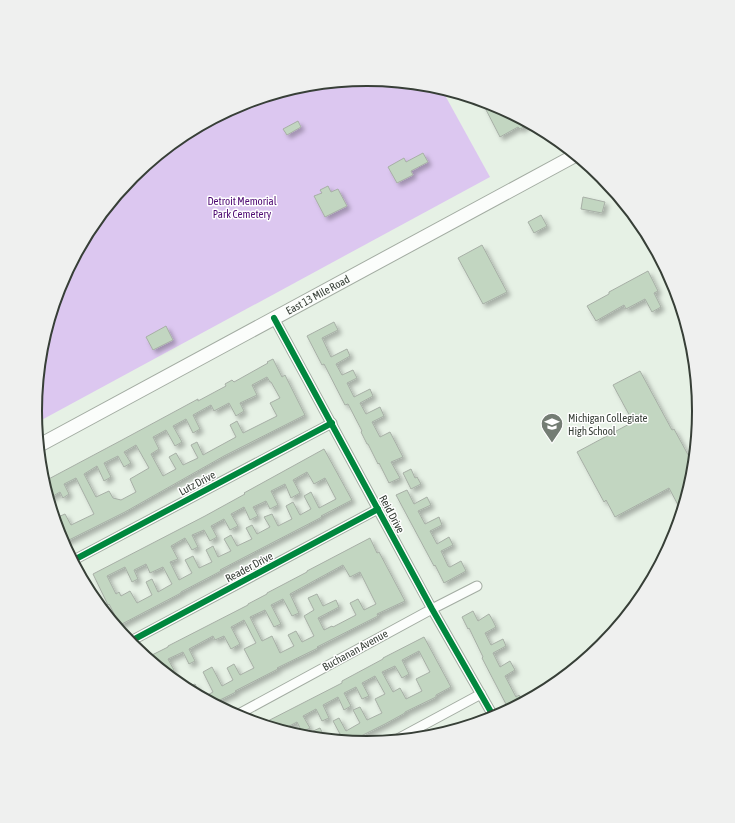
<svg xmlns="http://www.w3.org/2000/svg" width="735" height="823" font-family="'Asap Condensed',sans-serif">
	<defs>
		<filter id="shadow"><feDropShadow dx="3.5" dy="3.5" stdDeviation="2" flood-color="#0004"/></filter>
	</defs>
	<rect width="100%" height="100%" fill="#e6f1e5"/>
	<polygon fill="#dcc7f0" points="368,79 433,85 441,88 490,177 36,423 35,411 41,346 60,284 91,227 133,176 183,135 240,104 303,85"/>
	<g fill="#c2d6c1" stroke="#a7afa6" fill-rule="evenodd" filter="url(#shadow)">
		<polygon points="481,100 495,104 531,123 520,129 518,127 500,137"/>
		<polygon points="298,121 301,127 287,135 283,129"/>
		<polygon points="423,153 428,162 411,171 413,175 397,183 388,167 404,158 406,162"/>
		<polygon points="328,186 331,192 338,189 347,206 325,217 314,196 322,193 320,190"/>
		<polygon points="583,197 605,202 602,213 581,209"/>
		<polygon points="541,215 547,226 534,233 528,222"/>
		<polygon points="482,245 507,292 483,304 458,258"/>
		<polygon points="648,271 658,291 654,293 661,307 652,312 645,299 626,309 624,305 596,321 587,306 609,294 609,292"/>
		<polygon points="334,322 338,330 322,338 331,357 347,349 350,356 336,364 342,375 353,370 357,378 347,383 354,397 370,389 373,396 360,403 366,414 380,407 384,416 372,422 380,437 390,432 403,457 391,462 400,478 389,483 379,463 378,464 368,444 367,444 361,432 362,431 348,404 345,405 324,364 322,365 307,336"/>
		<polygon points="166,326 173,340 153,350 146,337"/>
		<path d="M273 359 282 377 285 375 305 415 224 456 125 512 63 543 58 532 64 529 58 517 65 514 71 525 94 514 76 478 64 484 69 494 63 498 60 492 48 499 43 482 122 440 198 399V401L226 386 225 384 232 380 234 382 268 363 267 362ZM267 377 270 382H271L280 398 270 403 277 416 243 433 237 421 230 425 236 437 203 455 197 442 191 445 198 458 183 465 176 453 169 457 176 469 163 476 151 454 159 449 153 437 166 430 175 446 182 442 173 426 186 419 193 433 200 429 193 415 211 405 214 411 229 403 236 416 244 411 240 403 257 395 252 385ZM136 445 149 468 130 479 136 492 121 500 113 498 109 491 96 497 84 474 97 466 104 481 111 477 104 463 118 456 124 467 131 463 124 452Z"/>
		<polygon points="640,371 672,430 674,429 692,462 691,463 694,470 694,477 686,501 678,505 669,488 615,517 606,500 604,502 577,452 633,422 613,385"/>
		<path d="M324 449 352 500 321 516 322 517 241 559 220 570 221 571 181 592V593L120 625 109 604 108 605 93 574 205 516 245 494 244 493ZM307 472 314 484 325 478 336 499 319 508 311 492 304 496 311 509 300 515 293 502 286 506 292 519 278 526 272 514 264 517 270 527 257 534 252 525 246 528 252 539 237 546 231 535 224 539 231 551 218 557 213 546 206 550 212 562 199 568 193 556 185 560 192 573 179 580 170 562 178 559 171 546 185 538 192 550 198 547 192 535 204 530 210 541 217 537 211 526 224 519 230 530 238 526 231 514 244 507 250 520 258 516 253 507 266 501 270 509 278 505 271 491 285 484 291 498 300 493 293 480ZM146 564 150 573 163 567 172 584 158 592 152 579 146 582 152 595 137 603 130 591 121 596 119 592 116 594 107 576 125 567 132 582 138 579 134 570Z"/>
		<polygon points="411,469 415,478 417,477 421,484 411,489 403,473"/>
		<polygon points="407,490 414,504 427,497 431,505 418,511 425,524 439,517 442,525 430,531 437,544 449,537 453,545 441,551 448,566 450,567 461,561 466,571 444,583 435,565 434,566 396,495"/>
		<path d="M370 538 377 553 379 552 405 601 377 614 378 616 317 647 318 648 277 668 278 669 235 691 236 692 218 701 219 702 214 704 185 689 195 684 202 698 213 692 203 672 212 667 222 686 233 680 227 668 234 664 240 675 254 668 244 649 256 643 244 620 231 627 240 644 231 649 224 636 215 640 213 636 189 649 195 661 189 664 183 652 168 659 174 670 166 674 161 663 156 666 146 658 168 647V646L248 605V604L267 594V593L307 572V571ZM343 565 350 577 360 572 376 604 364 610 358 599 350 603 356 615 333 627 332 626 324 630 318 618 339 607 336 600 323 606 317 594 308 598 314 610 304 616 314 636 302 642 296 631 288 635 294 646 280 653 272 636 262 641 250 617 265 610 274 627 281 624 271 605 283 599 292 616 299 613 290 594Z"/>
		<polygon points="473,611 478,621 489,614 492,619 496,627 485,633 491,645 503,639 506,646 493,653 500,667 510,661 515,670 505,676 516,697 519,695 522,701 508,708 482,658 483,657 469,628 468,629 462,617"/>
		<path d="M424 637 451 687 436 695V697L405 712V713L385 724 349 742 328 740 340 734 333 721 339 718 346 731 360 723 353 710 360 707 367 720 382 713 375 699 385 694 375 676 362 683 369 696 362 699 356 687 344 693 351 706 344 710 338 697 323 705 329 718 322 721 316 709 303 716 310 728 302 732 297 722 280 731 260 725 342 683V681L383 659V658ZM419 651 430 672 416 679 422 691 406 699 400 688 393 692 382 672 395 666 402 678 409 674 402 660Z"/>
		<polygon points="320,728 326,740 317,739 313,731"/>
	</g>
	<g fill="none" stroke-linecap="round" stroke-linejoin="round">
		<g stroke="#a3aca2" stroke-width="11">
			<g id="street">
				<polyline points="274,318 432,609 495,719"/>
				<polyline points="72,561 332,423"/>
				<polyline points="129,642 378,509"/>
				<polyline points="235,716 432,609 477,586"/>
				<polyline points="392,742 481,694"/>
			</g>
		</g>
		<g stroke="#a3aca2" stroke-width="15">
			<g id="secondary">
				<path id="s1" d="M38 446 576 155"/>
			</g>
		</g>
		<use href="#street" stroke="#fbfdfb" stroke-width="9"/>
		<use href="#secondary" stroke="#fbfdfb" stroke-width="13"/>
		<g stroke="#fff" stroke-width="8">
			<g id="cycleway">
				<polyline points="274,318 432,609 495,719"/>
				<polyline points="72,561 332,423"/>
				<polyline points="129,642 378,509"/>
			</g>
		</g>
		<use href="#cycleway" stroke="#00873e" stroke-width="6"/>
	</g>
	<defs>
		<g id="school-pin" transform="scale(1.15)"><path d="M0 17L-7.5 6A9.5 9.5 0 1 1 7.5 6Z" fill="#747d74" stroke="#fff"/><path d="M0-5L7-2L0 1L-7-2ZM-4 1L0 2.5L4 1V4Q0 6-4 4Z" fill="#fff"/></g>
	</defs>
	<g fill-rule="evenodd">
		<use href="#school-pin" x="552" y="424"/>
	</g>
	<g text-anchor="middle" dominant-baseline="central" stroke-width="3" stroke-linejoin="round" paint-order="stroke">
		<g font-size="11" fill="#4e0a72" stroke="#fff">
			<text x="242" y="201">Detroit Memorial<tspan x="242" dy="13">Park Cemetery</tspan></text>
		</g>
		<g font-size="11" fill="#373f37" stroke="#fff">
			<text stroke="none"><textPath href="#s1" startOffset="318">East 13 Mile Road</textPath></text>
			<text transform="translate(197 483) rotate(-28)">Lutz Drive</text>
			<text transform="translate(392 514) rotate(62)">Reid Drive</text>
			<text transform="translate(249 567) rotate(-28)">Reader Drive</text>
			<text transform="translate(355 650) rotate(-29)">Buchanan Avenue</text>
		</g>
		<g font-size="11" fill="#373f37" stroke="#fff" text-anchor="start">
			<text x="568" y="418">Michigan Collegiate<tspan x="568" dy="13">High School</tspan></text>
		</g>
	</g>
	<path d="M0 0H735V823H0ZM42 411a325 325 0 1 1 650 0a325 325 0 1 1-650 0Z" fill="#eff0ef" fill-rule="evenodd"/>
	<path fill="none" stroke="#373f37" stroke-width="2" d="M42 411a325 325 0 1 1 650 0a325 325 0 1 1-650 0Z"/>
</svg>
